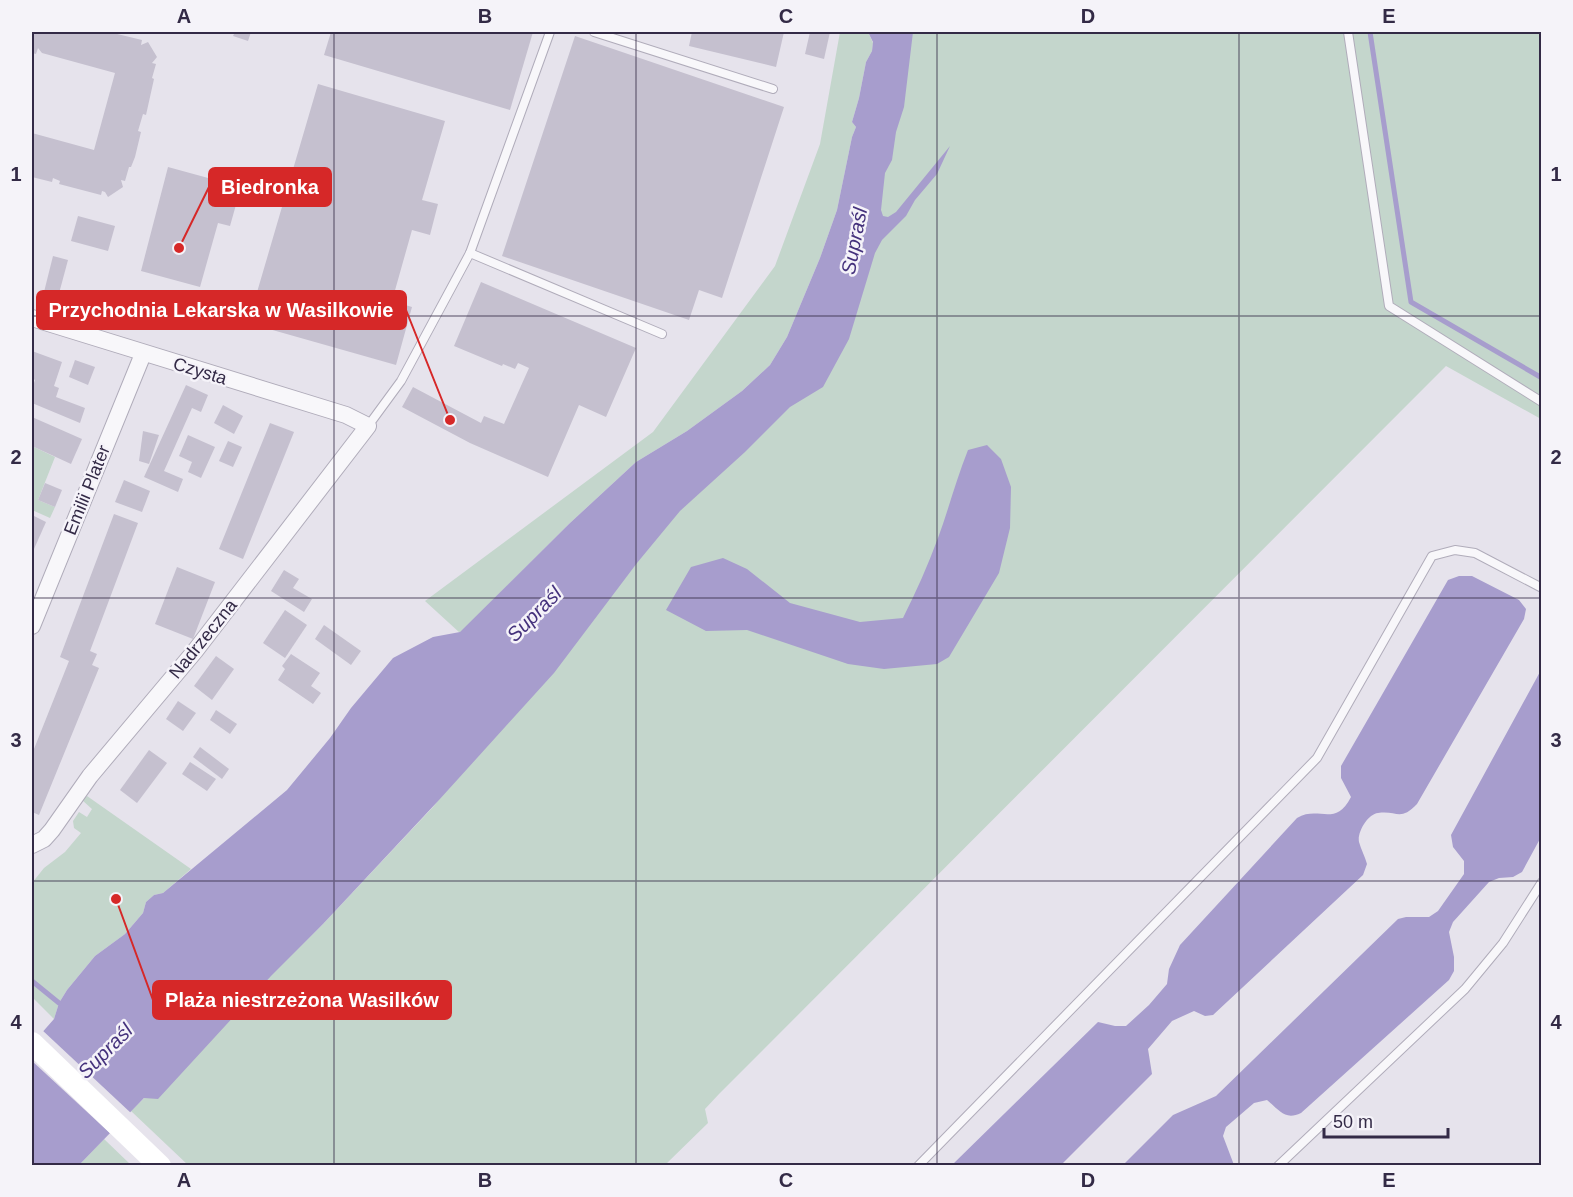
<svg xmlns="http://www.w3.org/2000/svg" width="1573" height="1197" font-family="Arial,sans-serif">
	<rect width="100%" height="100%" fill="#e6e3ec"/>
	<g fill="#c4d6cc">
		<polygon points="840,32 868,32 873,43 872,51 866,62 859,98 852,122 856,127 852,137 837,210 820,258 787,337 770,365 742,391 687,431 636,462 570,523 460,633 425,601 653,432 775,266 820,144"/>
		<polygon points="886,32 1541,32 1541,419 1446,366 719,1094 705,1109 708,1123 665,1165 188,1165 131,1111 323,924 433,807 679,498 819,369"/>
		<polygon points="32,446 55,457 38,500 55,507 50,518 32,510"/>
		<polygon points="87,796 191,869 163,893 154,895 146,902 143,913 125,934 95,956 67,990 59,1003 54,1019 32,997 32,883 44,868 65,852 81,833 74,828 73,821 79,812 87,817 92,809 82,800"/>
		<polygon points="104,1139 131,1165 83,1165 81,1163"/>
	</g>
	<g fill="#a79dcd">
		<polygon points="868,32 913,32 904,107 896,132 892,160 885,173 881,210 883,216 888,217 896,212 950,146 937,174 915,200 906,216 882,240 875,253 849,339 823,387 790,407 745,452 680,511 637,563 554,673 439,800 323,924 271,976 158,1099 144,1098 81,1163 83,1165 32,1165 32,1044 54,1019 59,1003 67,990 95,956 125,934 143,913 146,902 154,895 163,893 287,790 330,738 351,708 393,658 433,637 460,632 570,523 636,462 687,431 742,391 770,365 787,337 820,258 837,210 852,137 856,127 852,122 859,98 866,62 872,51 873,42"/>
		<path d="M987 445 1001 459 1011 487 1010 528 999 573 949 657 937 664 884 669 848 664 747 630 706 631 666 610 691 567 723 558 747 569 790 603 860 622 903 618C916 592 928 565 938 538 949 508 956 480 968 450Z"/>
		<path d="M1459 576H1472L1519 600 1526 609 1524 619 1417 804C1400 822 1397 810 1378 813 1368 814 1357 832 1359 842 1361 849 1365 857 1367 864L1363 875 1213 1015 1205 1016 1194 1011 1172 1021 1148 1049 1152 1074 1061 1165H952L1098 1022 1115 1026H1126L1149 1005 1167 984 1169 969 1180 945 1297 818C1319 805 1335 828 1351 797L1341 778V766L1448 580Z"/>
		<path d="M1541 670V837L1522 872 1513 877 1499 878 1489 882 1453 922 1449 932 1454 957V971L1449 980 1301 1113C1285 1121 1279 1110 1267 1100L1254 1103 1226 1127 1223 1136 1234 1165H1123L1173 1115 1216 1096 1398 919 1406 917H1429L1438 911 1464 874V861L1453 847 1451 835Z"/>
	</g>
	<polygon fill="#e6e3ec" points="41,1029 132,1114 112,1135 32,1061 32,1039"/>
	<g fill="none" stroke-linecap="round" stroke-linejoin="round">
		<g stroke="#a79dcd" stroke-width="5">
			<polyline points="1370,32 1411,302 1542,378"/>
			<polyline points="32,981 59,1003"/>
		</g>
	</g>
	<g fill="#c5c0cf">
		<polygon points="32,32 109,32 142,40 141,45 148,42 157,57 152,63 156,64 152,78 154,79 146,115 143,114 138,131 141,132 135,157 131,167 129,167 125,181 121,180 123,187 108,197 105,192 102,191 101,195 59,184 60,181 53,178 52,182 32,177 32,133 94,150 115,73 42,53 38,48 36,54 32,53"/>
		<polygon points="235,32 251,32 248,41 233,36"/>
		<polygon points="331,32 533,32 510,110 324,55"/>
		<polygon points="692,32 784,32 776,67 689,46"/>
		<polygon points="810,32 830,32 824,59 805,54"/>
		<polygon points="575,36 784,107 722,298 699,290 689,320 502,256"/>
		<polygon points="318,84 445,121 422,200 438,204 430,235 412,230 392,301 412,307 396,365 248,323"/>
		<polygon points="168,167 241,187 230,226 218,223 200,287 141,271"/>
		<polygon points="78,216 115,226 108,251 71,241"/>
		<polygon points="53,256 68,260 54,312 40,308"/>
		<polygon points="481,282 636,348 606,417 579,405 548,477 470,443 402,407 413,387 481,423 484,416 504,424 529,368 518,363 515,369 503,364 502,366 454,346"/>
		<polygon points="32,351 62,362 54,386 59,388 56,397 85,408 80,423 32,403 32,389 35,380 32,378"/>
		<polygon points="75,360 95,367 88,385 69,377"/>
		<polygon points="186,385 208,395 201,412 192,408 164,471 183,479 178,492 144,477"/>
		<polygon points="223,405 243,416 234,434 214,423"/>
		<polygon points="32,417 82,439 71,464 32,446"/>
		<polygon points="270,423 294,432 243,559 219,549"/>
		<polygon points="143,431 159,435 149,464 139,461"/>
		<polygon points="188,435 215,447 201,478 188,472 192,462 179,456"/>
		<polygon points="228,441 242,447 233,467 219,461"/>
		<polygon points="124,480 150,491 142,512 115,502"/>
		<polygon points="45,483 62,490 55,507 38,500"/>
		<polygon points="114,514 138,523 90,651 97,654 92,665 99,668 39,815 32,812 32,754 69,661 60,657"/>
		<polygon points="32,515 46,522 34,549 32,548"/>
		<polygon points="177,567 215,582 193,639 155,624"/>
		<polygon points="284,570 299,579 293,588 312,599 304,612 271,591"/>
		<polygon points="285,610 307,625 285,658 263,643"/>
		<polygon points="324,625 361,651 351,665 315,639"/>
		<polygon points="291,654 320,673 311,686 321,693 313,704 278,680 285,669 282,666"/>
		<polygon points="216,656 234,669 212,700 194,686"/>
		<polygon points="178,701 196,713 183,731 166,719"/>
		<polygon points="216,710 237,724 230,734 210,720"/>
		<polygon points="200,747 229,769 222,779 193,757"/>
		<polygon points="149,750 167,763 137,803 120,790"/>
		<polygon points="190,762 216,779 207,791 182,774"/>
	</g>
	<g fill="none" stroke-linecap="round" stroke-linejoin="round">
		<g stroke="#b0acba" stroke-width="10">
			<g id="lane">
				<polyline points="594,32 773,89"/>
				<polyline points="1348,32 1389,306 1542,402"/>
				<polyline points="470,253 662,334"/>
				<polyline points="368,426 401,381 470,253 550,32"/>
				<polyline points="918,1166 1317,758 1432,556 1455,550 1475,553 1542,588"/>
				<polyline points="1278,1166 1465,989 1503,943 1542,882"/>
			</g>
		</g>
		<g stroke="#b0acba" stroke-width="18">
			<g id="street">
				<polyline points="32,318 346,415 368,426 195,651 90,776 52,830 44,839 32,845"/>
				<polyline points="32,626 143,354"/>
			</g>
		</g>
		<use href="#lane" stroke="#f8f7fa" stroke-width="8"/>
		<use href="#street" stroke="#f8f7fa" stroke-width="16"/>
		<polyline stroke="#fff" stroke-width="22" points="32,1043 160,1166"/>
	</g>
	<path fill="none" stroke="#332a46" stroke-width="1.5" stroke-opacity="0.55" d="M334 32V1166M636 32V1166M937 32V1166M1239 32V1166M32 316H1542M32 598H1542M32 881H1542"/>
	<g text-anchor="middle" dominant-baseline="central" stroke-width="5" stroke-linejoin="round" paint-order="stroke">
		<g font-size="18" fill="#332a46" stroke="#f5f3f9">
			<text transform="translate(200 371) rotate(17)">Czysta</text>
			<text transform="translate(87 490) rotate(-68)">Emilii Plater</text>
			<text transform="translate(203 639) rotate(-51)">Nadrzeczna</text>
		</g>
		<g font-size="20" font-style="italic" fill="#44317c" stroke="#f5f3f9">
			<text transform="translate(854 241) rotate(-79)">Supraśl</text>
			<text transform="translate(534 614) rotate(-45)">Supraśl</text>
			<text transform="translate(105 1051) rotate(-45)">Supraśl</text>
		</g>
	</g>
	<path fill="none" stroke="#d62828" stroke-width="2" d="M179 248L209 187M450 420L406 310M116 899L153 1000"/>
	<g fill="#d62828" stroke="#f5f3f9" stroke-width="2">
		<circle cx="179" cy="248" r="6"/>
		<circle cx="450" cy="420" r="6"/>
		<circle cx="116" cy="899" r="6"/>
	</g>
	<g fill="#d62828" stroke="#d62828" stroke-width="2">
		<rect x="209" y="168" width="122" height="38" rx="6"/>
		<rect x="37" y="291" width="369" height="38" rx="6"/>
		<rect x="153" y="981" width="298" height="38" rx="6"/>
	</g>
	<g font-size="20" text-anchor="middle" font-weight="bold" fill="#fff">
		<text x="270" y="194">Biedronka</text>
		<text x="221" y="317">Przychodnia Lekarska w Wasilkowie</text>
		<text x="302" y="1007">Plaża niestrzeżona Wasilków</text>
	</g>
	<rect width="1573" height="1197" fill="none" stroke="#f5f3f9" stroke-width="66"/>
	<path d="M1324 1128v9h124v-9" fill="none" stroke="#332a46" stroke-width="3"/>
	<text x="1333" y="1128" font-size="18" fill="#332a46" stroke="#f5f3f9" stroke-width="4.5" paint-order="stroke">50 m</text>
	<rect x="33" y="33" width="1507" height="1131" fill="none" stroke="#332a46" stroke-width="2"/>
	<g font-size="20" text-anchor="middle" font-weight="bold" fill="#332a46">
		<text x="184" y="23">A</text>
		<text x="485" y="23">B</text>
		<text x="786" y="23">C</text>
		<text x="1088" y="23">D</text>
		<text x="1389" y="23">E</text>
		<text x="16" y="181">1</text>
		<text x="1556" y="181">1</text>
		<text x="16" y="464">2</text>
		<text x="1556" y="464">2</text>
		<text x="16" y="747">3</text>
		<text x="1556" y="747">3</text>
		<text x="16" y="1029">4</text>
		<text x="1556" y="1029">4</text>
		<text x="184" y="1187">A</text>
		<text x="485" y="1187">B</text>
		<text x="786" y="1187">C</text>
		<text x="1088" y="1187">D</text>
		<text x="1389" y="1187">E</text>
	</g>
</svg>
